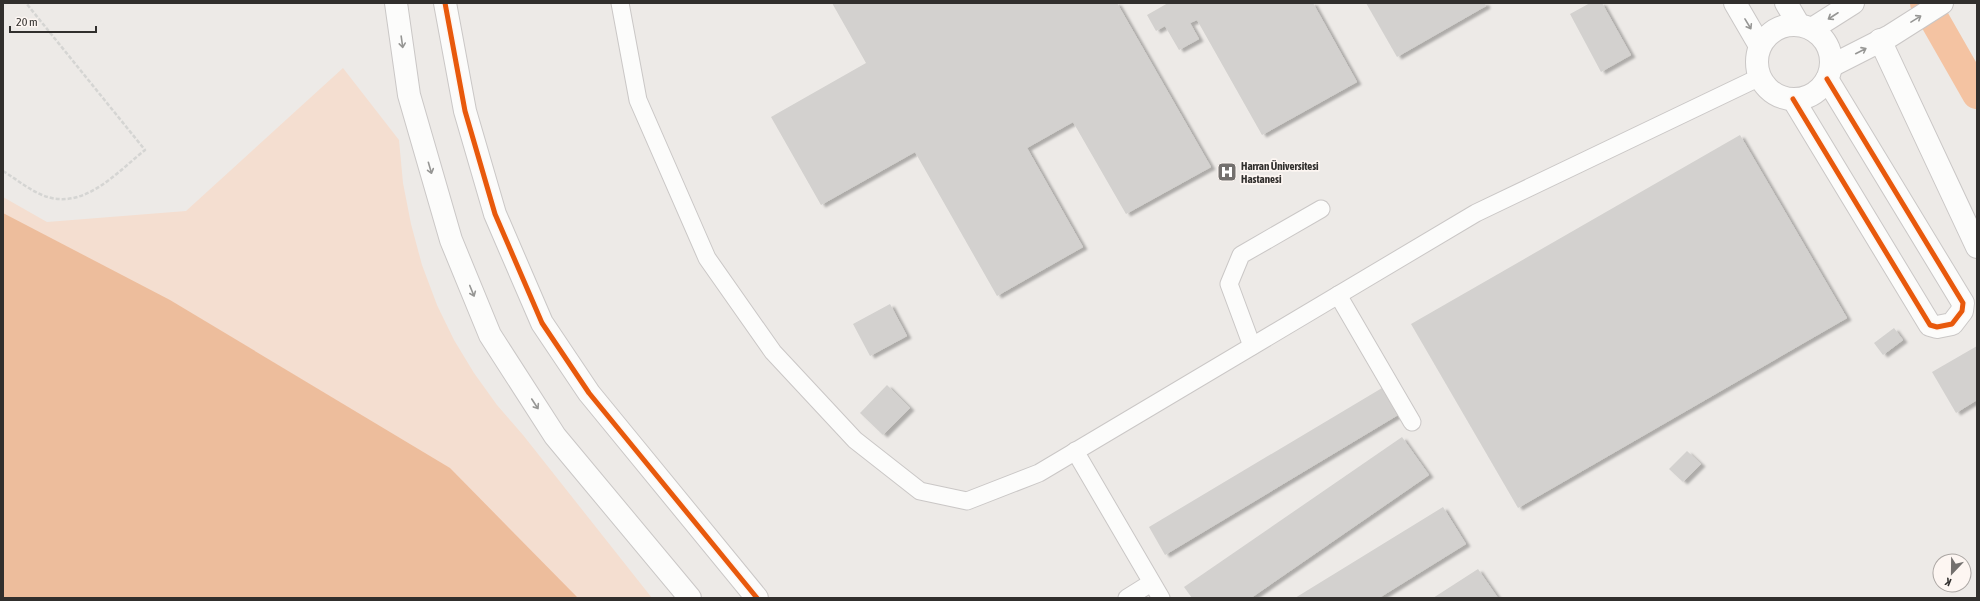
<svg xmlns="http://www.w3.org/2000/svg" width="1980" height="601" font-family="'Asap Condensed',sans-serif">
	<defs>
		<filter id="shadow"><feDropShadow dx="4.5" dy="2.5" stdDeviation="1" flood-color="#0004"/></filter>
	</defs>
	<rect width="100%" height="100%" fill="#edeae7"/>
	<polygon fill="#f4ded0" points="343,68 399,140 403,183 411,224 422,265 437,305 454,340 474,373 497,405 523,435 652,598 3,598 3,197 47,222 186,211"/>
	<polygon fill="#edbd9c" points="3,213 170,300 450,468 578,598 3,598"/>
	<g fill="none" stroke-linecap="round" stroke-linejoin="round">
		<polyline stroke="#f4c3a2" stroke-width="30" points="1925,3 1977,94"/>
	</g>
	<g fill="#d3d1cf" filter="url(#shadow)">
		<polygon points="832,3 1117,3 1211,167 1126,214 1073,122 1027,148 1083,247 997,296 915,152 821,205 771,117 866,63"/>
		<polygon points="1168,3 1313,3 1357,82 1262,135 1197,20 1190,23 1199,39 1179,50 1165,26 1156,31 1147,15"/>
		<polygon points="1366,3 1485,3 1486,6 1397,57"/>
		<polygon points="1590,3 1602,3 1631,55 1601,72 1570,14"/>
		<polygon points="1740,135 1847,318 1518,508 1411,324"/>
		<polygon points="890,304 907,336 870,356 853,324"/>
		<polygon points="1894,328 1903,340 1883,355 1874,343"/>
		<polygon points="1977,346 1977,400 1956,413 1932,372"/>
		<polygon points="887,385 910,408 883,435 860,413"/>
		<polygon points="1382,388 1398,415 1165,555 1149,527"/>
		<polygon points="1402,437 1429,475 1251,598 1192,598 1184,587"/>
		<polygon points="1687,451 1701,464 1683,482 1669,469"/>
		<polygon points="1443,507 1466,544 1379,598 1295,598"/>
		<polygon points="1478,569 1498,598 1433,598"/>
	</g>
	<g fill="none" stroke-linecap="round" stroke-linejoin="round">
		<g stroke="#cac7c6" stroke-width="19">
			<g id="lane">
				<polyline points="620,3 638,100 707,258 773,352 855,440 920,491 967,501 1039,473 1476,213 1760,77"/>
				<polyline points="1338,295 1412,422"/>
				<polyline points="1252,346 1229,284 1241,255 1321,209"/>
				<polyline points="1075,451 1161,598"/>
				<polyline points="1127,598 1151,583"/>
			</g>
		</g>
		<g stroke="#cac7c6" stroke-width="24">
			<g id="street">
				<polyline points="1735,3 1760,46"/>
				<polyline points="1786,3 1799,25"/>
				<polyline points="1880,40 1977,247"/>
				<polyline points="1793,99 1930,325 1937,327 1952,324 1962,311 1963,303 1827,79"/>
			</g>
		</g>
		<g stroke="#cac7c6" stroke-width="24">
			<g id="secondary">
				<polyline points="396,3 409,95 451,240 490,335 555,436 690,598"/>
				<polyline points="445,3 465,111 495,214 542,323 589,393 757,598"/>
				<circle cx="1794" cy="62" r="37"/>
				<polyline points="1812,29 1853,3"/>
				<polyline points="1831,66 1890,36 1942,3"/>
			</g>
		</g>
		<path stroke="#d5d5d3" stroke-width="2.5" stroke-dasharray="4 2" stroke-linecap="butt" d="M3 171C16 179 28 189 42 195 83 212 116 173 145 150L26 3"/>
		<use href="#lane" stroke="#fcfcfb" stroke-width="17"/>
		<use href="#street" stroke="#fcfcfb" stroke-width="22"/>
		<use href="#secondary" stroke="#fcfcfb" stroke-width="22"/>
		<g stroke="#fdf6f2" stroke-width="8">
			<g id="cycleway">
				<polyline points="445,3 465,111 495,214 542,323 589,393 757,598"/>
				<polyline points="1793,99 1930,325 1937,327 1952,324 1962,311 1963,303 1827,79"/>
			</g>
		</g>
		<use href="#cycleway" stroke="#e8590c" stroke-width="5"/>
	</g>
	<defs><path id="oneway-shaft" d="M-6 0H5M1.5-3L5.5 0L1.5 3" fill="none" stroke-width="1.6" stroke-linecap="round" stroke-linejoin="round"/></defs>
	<g stroke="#969694">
		<use href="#oneway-shaft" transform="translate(1833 16) rotate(147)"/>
		<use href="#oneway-shaft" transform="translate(1916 19) rotate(-32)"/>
		<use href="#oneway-shaft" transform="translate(1748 24) rotate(59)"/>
		<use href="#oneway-shaft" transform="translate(402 42) rotate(82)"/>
		<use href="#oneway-shaft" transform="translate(1861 51) rotate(-27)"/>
		<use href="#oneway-shaft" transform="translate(430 168) rotate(74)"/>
		<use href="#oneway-shaft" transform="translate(472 291) rotate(68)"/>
		<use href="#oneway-shaft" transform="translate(535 404) rotate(57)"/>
	</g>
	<defs>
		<g id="hospital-square" transform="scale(1)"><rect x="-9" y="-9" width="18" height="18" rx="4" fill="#73706e" stroke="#fdf6f2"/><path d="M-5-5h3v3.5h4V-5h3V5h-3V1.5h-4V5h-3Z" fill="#fff"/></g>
	</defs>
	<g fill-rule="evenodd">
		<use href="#hospital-square" x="1227" y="172"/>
	</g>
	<g text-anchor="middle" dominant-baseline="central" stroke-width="3.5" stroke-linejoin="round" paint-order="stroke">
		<g font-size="11" font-weight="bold" fill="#312f2d" stroke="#fdf6f2" text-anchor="start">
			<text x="1241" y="166">Harran Üniversitesi<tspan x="1241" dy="13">Hastanesi</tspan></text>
		</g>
	</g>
	<rect width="1980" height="601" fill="none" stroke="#312f2d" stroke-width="8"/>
	<g transform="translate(1952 573) rotate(202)"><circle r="19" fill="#fdf6f2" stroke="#aba6a3"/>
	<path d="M0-3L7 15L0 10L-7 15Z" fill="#73706e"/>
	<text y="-6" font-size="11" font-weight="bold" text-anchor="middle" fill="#312f2d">K</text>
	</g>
	<path d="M10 26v6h86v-6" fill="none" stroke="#312f2d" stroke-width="2"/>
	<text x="16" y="26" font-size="12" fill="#312f2d" stroke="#fdf6f2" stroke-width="3" paint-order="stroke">20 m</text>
</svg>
